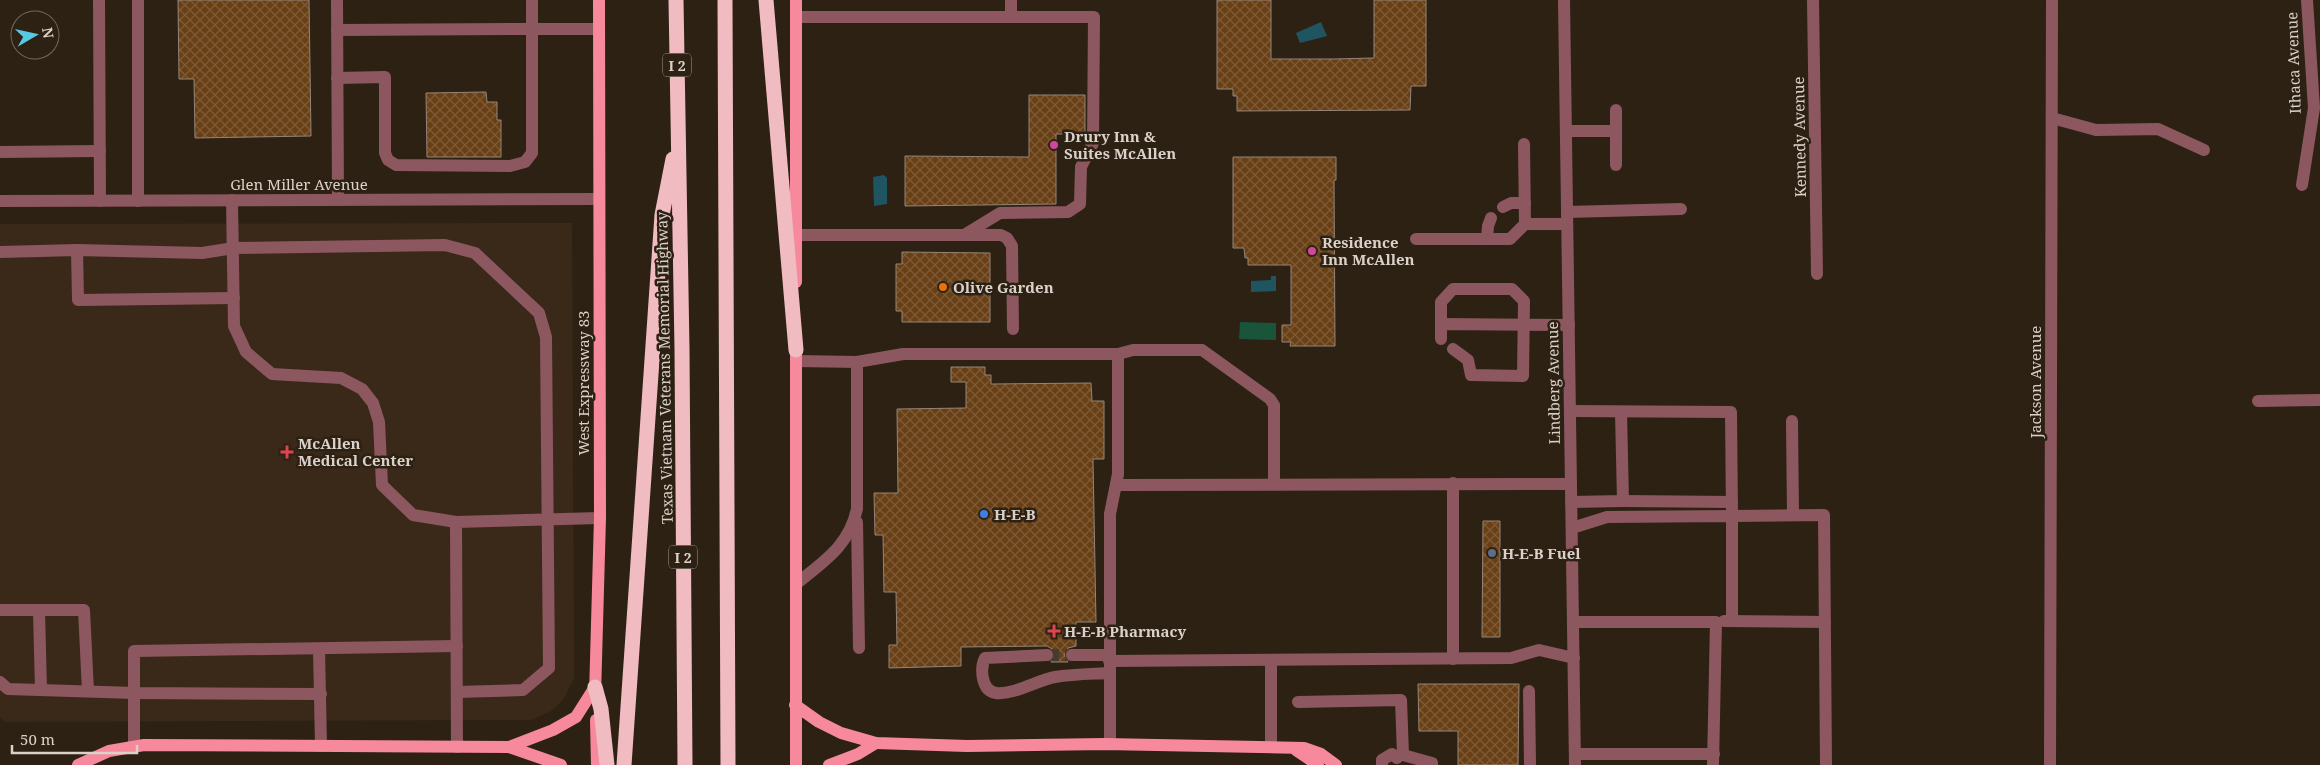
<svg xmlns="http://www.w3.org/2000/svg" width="2320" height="765" font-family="'Noto Serif',serif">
	<defs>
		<pattern id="building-cross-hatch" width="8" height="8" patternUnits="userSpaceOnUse" patternTransform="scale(1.25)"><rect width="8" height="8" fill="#694016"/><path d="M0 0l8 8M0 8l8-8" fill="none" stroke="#7e5b37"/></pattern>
	</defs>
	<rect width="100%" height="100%" fill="#2d2114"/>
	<polygon fill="#3a2919" points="572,223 574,679 563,700 551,711 531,720 4,722 0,717 0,224"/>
	<polygon fill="#1a543b" points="1240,322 1276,323 1276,340 1239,339"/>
	<g fill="#1f5461">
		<polygon points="1321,22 1327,36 1300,43 1296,33"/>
		<polygon points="884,175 887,178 887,204 874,206 873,177"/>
		<polygon points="1271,276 1276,276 1276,291 1251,292 1251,281 1271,280"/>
	</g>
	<g fill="url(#building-cross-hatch)" stroke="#958577">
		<polygon points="178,0 309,0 311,136 195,138 194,79 179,79"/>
		<polygon points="1217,0 1271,0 1271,59 1333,59 1374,58 1374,0 1426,0 1426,86 1411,86 1410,110 1237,111 1237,96 1233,96 1233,89 1217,89"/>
		<polygon points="486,92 487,102 497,102 497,120 501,120 501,157 427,157 426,93"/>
		<polygon points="1029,95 1085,95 1085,134 1056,134 1056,204 905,206 905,156 1029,157"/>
		<polygon points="1233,157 1336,157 1336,180 1334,180 1335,346 1290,346 1291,342 1282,342 1282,325 1291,325 1291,265 1248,265 1248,258 1245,258 1244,248 1233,248"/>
		<polygon points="902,252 990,253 990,322 902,322 902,311 896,311 896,264 902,264"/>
		<polygon points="951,367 985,367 985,375 991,375 991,384 1091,383 1092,401 1104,401 1104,459 1093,459 1096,622 1076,622 1076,646 1068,648 1064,655 1068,662 1051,662 1055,654 1054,650 1047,646 961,647 961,666 889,668 889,645 897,645 896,592 884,592 883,535 875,535 874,493 898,493 897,409 966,408 966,382 951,382"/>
		<polygon points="1483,521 1500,521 1500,637 1482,637"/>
		<polygon points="1418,684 1519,684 1518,765 1458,765 1458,731 1419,731"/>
	</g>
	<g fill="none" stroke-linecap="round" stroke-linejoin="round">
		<polyline stroke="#473b2f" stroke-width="12" stroke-dasharray="12 6" stroke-linecap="butt" points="1047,655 1072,655"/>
		<g stroke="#8d5760" stroke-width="12">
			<polyline points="99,0 100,201"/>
			<polyline points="337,0 338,200"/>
			<polyline points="532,0 532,29 599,29"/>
			<polyline points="1011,0 1011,16"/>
			<polyline points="1564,0 1575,765"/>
			<polyline points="1813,0 1817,274"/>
			<polyline points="796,17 1094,17 1093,143 1081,167 1080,204 1068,212 1000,213 964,235"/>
			<polyline points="337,30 532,29 532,153 525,162 510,166 396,165 388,160 385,153 385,77 337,78"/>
			<polyline points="1616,110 1616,165"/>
			<polyline points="2052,118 2096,130 2158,129 2204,150"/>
			<polyline points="1566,131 1616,131"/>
			<polyline points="0,152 100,151"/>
			<polyline points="2302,185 2314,108 2307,0"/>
			<polyline points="232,200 234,326 246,352 272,374 341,378 362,389 373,403 379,422 382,485 413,515 456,522"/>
			<polyline points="0,201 598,199"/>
			<polyline points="138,201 138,0"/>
			<polyline points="1503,207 1511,203 1525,203"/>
			<polyline points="1567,212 1681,209"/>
			<polyline points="1525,224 1567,224"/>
			<polyline points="796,235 1001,235 1007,238 1012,246 1013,329"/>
			<polyline points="1416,239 1510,239 1525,224 1524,144"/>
			<polyline points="1487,239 1488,226 1491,218"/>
			<polyline points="77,250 78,300 234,298"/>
			<polyline points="0,252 77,250 202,253 234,248 445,245 475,253 539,313 546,337 549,668 523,690 457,692"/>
			<polyline points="1441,324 1441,302 1453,289 1512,289 1524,301 1523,376 1471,375 1468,360 1453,349"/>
			<polyline points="1441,339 1441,324 1569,325"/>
			<polyline points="796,361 857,362 903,354 1118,354 1133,350 1202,350 1270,399 1274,405 1274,483"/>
			<polyline points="2258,401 2320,400"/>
			<polyline points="1570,411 1731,412 1732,516 1824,515 1826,765"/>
			<polyline points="1792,421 1793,515"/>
			<polyline points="1453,483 1453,659"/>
			<polyline points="1116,485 1571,484"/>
			<polyline points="1623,501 1732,502"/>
			<polyline points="1571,502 1623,501 1621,412"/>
			<polyline points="857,522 859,648"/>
			<polyline points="1572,528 1607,517 1732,516 1732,621"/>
			<path d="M796 584C824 561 849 546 857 509V362"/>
			<polyline points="0,610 84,610 88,691"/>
			<polyline points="39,611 41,690"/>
			<polyline points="1724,621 1825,622"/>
			<polyline points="1573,622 1716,622 1713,765"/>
			<polyline points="319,649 321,746"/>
			<path d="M1047 655 985 658C980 668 981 691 996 693 1013 695 1038 680 1055 677 1073 674 1091 674 1109 673"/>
			<polyline points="1072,655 1109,655"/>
			<polyline points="1271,660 1271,747"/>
			<polyline points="1109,661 1511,658 1539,650 1574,658"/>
			<polyline points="0,682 8,689 134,693 321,694"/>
			<polyline points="1529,691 1530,765"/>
			<polyline points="1298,702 1401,700 1403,755 1432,763 1432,765"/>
			<polyline points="1110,744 1110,514 1118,474 1118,354"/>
			<polyline points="134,746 134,651 457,646"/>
			<polyline points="457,747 456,522 600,518"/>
			<polyline points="1575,754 1714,754"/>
			<polyline points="1382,765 1382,760 1392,754 1397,758"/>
			<polyline points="2050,765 2052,0"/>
		</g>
		<g stroke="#f7899c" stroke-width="12">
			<polyline points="796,282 796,0"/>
			<polyline points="595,695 600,518 599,0"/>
			<polyline points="795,705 819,722 841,733 876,743 967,746 1105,744 1304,748 1321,754 1336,765"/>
			<polyline points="596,720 597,765"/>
			<polyline points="509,747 553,730 576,717 595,687"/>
			<polyline points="1296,750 1318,765"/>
			<polyline points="78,765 109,751 144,745 509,747 561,765"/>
			<polyline points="796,765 796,340"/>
			<polyline points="829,765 858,754 876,743"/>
		</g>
		<g stroke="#f1bbc2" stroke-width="15">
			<polyline points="676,0 682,349 685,765"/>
			<polyline points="725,0 728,765"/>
			<polyline points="766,0 796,350"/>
			<polyline points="595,687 601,709 607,765"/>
			<polyline points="624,765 662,215 673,159"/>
		</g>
	</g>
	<g fill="#d1479c" stroke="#2d2114" stroke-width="2">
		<circle cx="1054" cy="145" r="5"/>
		<circle cx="1312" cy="251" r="5"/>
	</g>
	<circle fill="#e8710a" stroke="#2d2114" stroke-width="2" cx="943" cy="287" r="5"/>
	<g fill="#e0444e" stroke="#2d2114" stroke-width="2">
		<path d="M284.5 444.5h5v5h5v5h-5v5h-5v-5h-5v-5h5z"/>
		<path d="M1051.5 623.5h5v5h5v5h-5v5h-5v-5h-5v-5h5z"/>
	</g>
	<circle fill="#3f7fe0" stroke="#2d2114" stroke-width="2" cx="984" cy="514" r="5"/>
	<circle fill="#5c6f8a" stroke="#2d2114" stroke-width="2" cx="1492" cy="553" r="5"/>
	<g text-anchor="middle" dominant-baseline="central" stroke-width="5" stroke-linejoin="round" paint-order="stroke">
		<g fill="#2d2114" stroke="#a69c93" stroke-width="1">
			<rect x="663" y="53.5" width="28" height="23" rx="4"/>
			<rect x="669" y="545.5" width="28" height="23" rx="4"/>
		</g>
		<g font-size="14" font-weight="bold" fill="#dad1c9">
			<text x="677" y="65">I 2</text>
			<text x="683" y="557">I 2</text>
		</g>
		<g font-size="15" fill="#dad1c9" stroke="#2d2114">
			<text transform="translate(2293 63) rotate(-92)">Ithaca Avenue</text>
			<text transform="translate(1799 137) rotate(-91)">Kennedy Avenue</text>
			<text x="299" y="184">Glen Miller Avenue</text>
			<text transform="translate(664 368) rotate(-91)">Texas Vietnam Veterans Memorial Highway</text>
			<text transform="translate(2035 382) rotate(-90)">Jackson Avenue</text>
			<text transform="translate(583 383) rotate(-90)">West Expressway 83</text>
			<text transform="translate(1553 383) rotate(-91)">Lindberg Avenue</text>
		</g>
		<g font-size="15" font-weight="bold" fill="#dad1c9" stroke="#2d2114" text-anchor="start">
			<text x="1064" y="136">Drury Inn &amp;<tspan x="1064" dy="17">Suites McAllen</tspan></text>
			<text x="1322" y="242">Residence<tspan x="1322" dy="17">Inn McAllen</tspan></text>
			<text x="953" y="287">Olive Garden</text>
			<text x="298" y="443">McAllen<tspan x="298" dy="17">Medical Center</tspan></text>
			<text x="994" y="514">H-E-B</text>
			<text x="1502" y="553">H-E-B Fuel</text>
			<text x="1064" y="631">H-E-B Pharmacy</text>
		</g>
	</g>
	<g transform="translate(35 35) rotate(81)"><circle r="24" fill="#2d2114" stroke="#72675c"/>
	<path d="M0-4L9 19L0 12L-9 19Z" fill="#58c9e4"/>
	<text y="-8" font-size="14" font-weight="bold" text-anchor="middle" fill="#dad1c9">N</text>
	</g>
	<path d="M12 745v8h125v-8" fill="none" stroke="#dad1c9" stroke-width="2.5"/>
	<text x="20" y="745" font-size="15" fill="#dad1c9" stroke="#2d2114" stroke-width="4" paint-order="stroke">50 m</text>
</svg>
